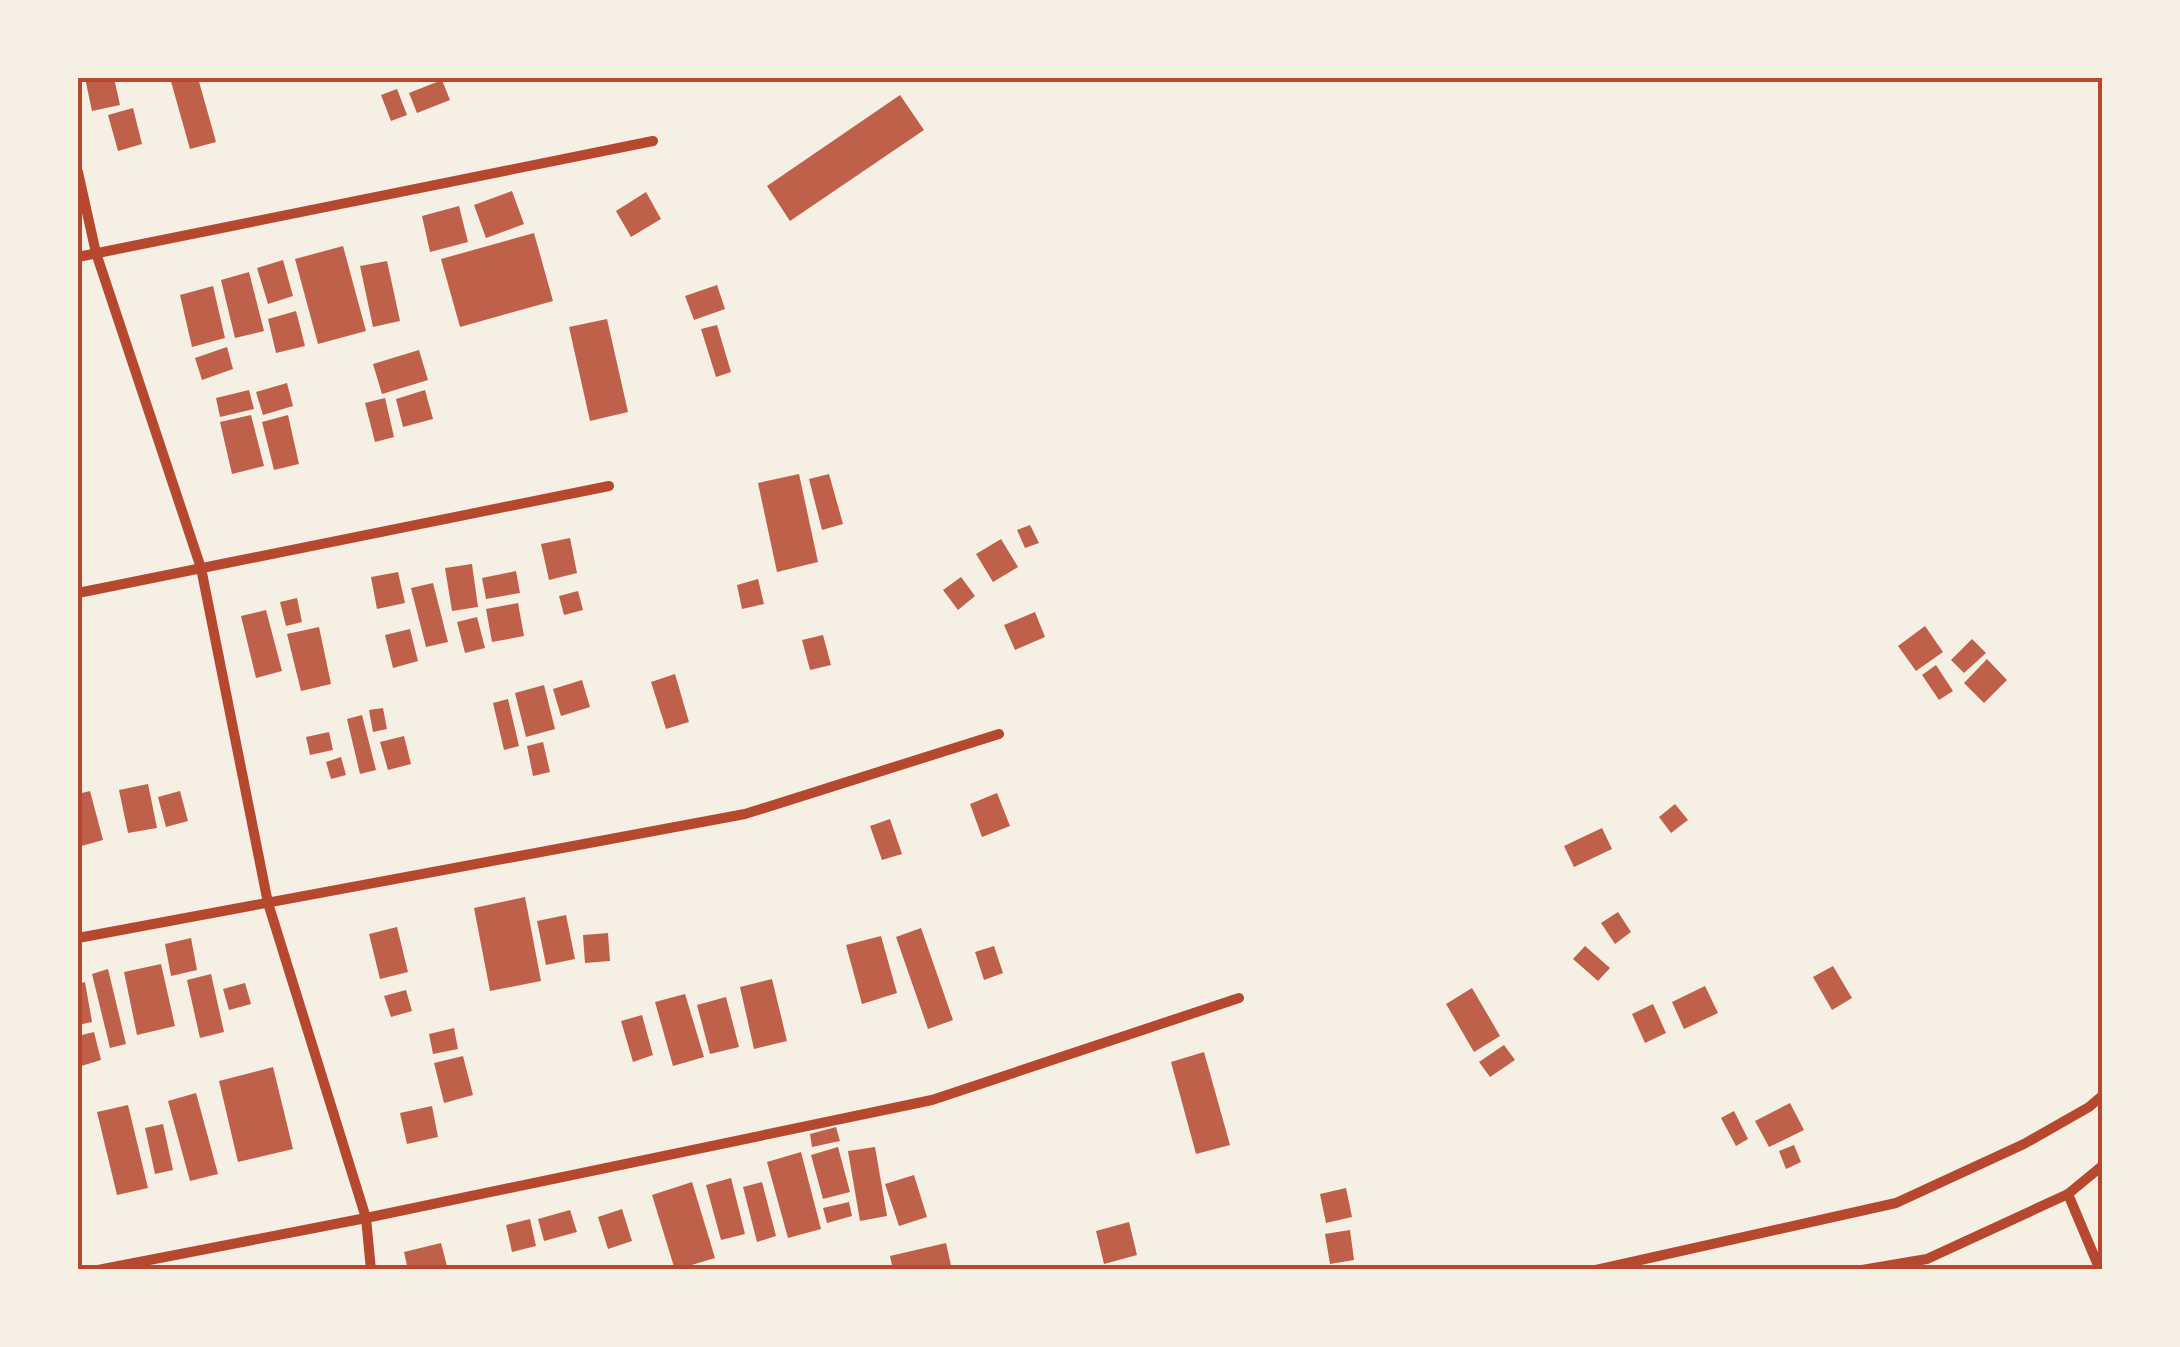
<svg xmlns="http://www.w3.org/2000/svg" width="2180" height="1347" font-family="'PT Sans',sans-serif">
	<rect width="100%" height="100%" fill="#f6efe4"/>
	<g fill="#bf614a">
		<polygon points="85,78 114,78 120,105 92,111"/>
		<polygon points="170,78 198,78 216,142 190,149"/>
		<polygon points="442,80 450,100 417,113 409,93"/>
		<polygon points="397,89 407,115 391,121 381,95"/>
		<polygon points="900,95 924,130 790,221 767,186"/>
		<polygon points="133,108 142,144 118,151 108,115"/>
		<polygon points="512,191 524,224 486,238 474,205"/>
		<polygon points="646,192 661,219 631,237 616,211"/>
		<polygon points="459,206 468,242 430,252 422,216"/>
		<polygon points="534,233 553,301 460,327 441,259"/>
		<polygon points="343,246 366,331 318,344 295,259"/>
		<polygon points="283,260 293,296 268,304 257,268"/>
		<polygon points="387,261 400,321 373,327 360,266"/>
		<polygon points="249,272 264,331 235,338 221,280"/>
		<polygon points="717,285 725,309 694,320 685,296"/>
		<polygon points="213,286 225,338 192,347 180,295"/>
		<polygon points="296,311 305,346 276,353 268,319"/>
		<polygon points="607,319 628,412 590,421 569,327"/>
		<polygon points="717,325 731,372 716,377 701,329"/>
		<polygon points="227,347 233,369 202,380 195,358"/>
		<polygon points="419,350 428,380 382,394 373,364"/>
		<polygon points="287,383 293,406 263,415 256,392"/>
		<polygon points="249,390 254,409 220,417 216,398"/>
		<polygon points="425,390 433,419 403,427 396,399"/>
		<polygon points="385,398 394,437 375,442 365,403"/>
		<polygon points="251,415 264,466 232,474 220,422"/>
		<polygon points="288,415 299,464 274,470 262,422"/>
		<polygon points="799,474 818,562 777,572 758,483"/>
		<polygon points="829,474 843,524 822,530 809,479"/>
		<polygon points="1030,525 1039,543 1025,548 1017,530"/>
		<polygon points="570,538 577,573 549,580 541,544"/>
		<polygon points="1001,539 1018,567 993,582 976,554"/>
		<polygon points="472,564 478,607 452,611 445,568"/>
		<polygon points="516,571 520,593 486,599 482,578"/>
		<polygon points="398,572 405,603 377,609 371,577"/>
		<polygon points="961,577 975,596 958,610 943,590"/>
		<polygon points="758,579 764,604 742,609 737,585"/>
		<polygon points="433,583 448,642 426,647 411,588"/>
		<polygon points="578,591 583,610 564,615 559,596"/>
		<polygon points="297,598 302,622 286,626 280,602"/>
		<polygon points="518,603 524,636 492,642 486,609"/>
		<polygon points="266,610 282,671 256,678 241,616"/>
		<polygon points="1035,612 1045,637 1015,650 1004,625"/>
		<polygon points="477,617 485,648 465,653 457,622"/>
		<polygon points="1925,626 1943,652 1916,671 1898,646"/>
		<polygon points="319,627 331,684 301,691 287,634"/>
		<polygon points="410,629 418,661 393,668 385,635"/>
		<polygon points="823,635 831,665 810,670 802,640"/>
		<polygon points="1972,639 1986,653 1964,673 1951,660"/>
		<polygon points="1987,659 2007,680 1984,703 1964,683"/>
		<polygon points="1936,665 1953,691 1939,700 1922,675"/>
		<polygon points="675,674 689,722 666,729 651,682"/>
		<polygon points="582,680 590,707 561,716 553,689"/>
		<polygon points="544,685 555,729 526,737 515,693"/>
		<polygon points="508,699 519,746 504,750 493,703"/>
		<polygon points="383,708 387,729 373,732 369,710"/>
		<polygon points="362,715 376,770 360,774 347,719"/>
		<polygon points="329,732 333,750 310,755 306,737"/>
		<polygon points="404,736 411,764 388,770 380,742"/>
		<polygon points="543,742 550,772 533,776 527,746"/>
		<polygon points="341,757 346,775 331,779 326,762"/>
		<polygon points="148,784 157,828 128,833 119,790"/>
		<polygon points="90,791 103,840 78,847 78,794"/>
		<polygon points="180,791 188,821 166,827 158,797"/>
		<polygon points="997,793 1010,826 982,837 970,804"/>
		<polygon points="1675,804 1688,820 1671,833 1659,817"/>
		<polygon points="890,819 902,854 882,860 870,826"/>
		<polygon points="1602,828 1612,849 1574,867 1564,846"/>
		<polygon points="525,897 541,981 490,991 474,908"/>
		<polygon points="1618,912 1631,932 1615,944 1601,923"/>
		<polygon points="566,915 575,959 546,965 537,921"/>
		<polygon points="397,927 408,972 380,979 369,934"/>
		<polygon points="921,928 953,1020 928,1029 896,937"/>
		<polygon points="608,933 610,961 585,963 583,935"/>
		<polygon points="881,936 897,993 862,1004 846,945"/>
		<polygon points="191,938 197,970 171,976 165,944"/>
		<polygon points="994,946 1003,973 984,980 975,952"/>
		<polygon points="1585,946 1610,968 1598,981 1573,959"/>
		<polygon points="161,964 175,1026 137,1035 124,972"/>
		<polygon points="1833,966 1852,998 1832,1010 1813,977"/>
		<polygon points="108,969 126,1044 110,1048 92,974"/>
		<polygon points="211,974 224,1032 200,1038 187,980"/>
		<polygon points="772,979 787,1041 754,1049 740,987"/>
		<polygon points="85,982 92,1022 78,1025 78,984"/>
		<polygon points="245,983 251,1004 229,1010 223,989"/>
		<polygon points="1705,986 1718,1013 1684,1029 1672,1002"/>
		<polygon points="1472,988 1500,1036 1474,1052 1446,1004"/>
		<polygon points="406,990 412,1011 391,1017 384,996"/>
		<polygon points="685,994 704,1057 673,1066 655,1002"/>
		<polygon points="726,997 739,1047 710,1054 697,1005"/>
		<polygon points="1653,1004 1666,1033 1645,1043 1632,1014"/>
		<polygon points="642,1015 653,1055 633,1062 621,1021"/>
		<polygon points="454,1028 458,1049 433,1054 429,1034"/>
		<polygon points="94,1032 101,1060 78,1067 78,1036"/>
		<polygon points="1504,1045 1515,1060 1490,1077 1479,1062"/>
		<polygon points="1204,1052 1230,1145 1196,1154 1171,1062"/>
		<polygon points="463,1056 473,1095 444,1103 434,1063"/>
		<polygon points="273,1067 293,1149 238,1162 219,1081"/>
		<polygon points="196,1093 218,1174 190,1181 168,1101"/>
		<polygon points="1790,1103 1804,1130 1769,1147 1755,1121"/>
		<polygon points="128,1105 148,1188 117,1195 97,1112"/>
		<polygon points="432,1106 438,1137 407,1144 400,1113"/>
		<polygon points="1734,1111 1748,1139 1736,1146 1721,1118"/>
		<polygon points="163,1124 173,1170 155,1174 145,1128"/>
		<polygon points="836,1127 840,1141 812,1147 810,1134"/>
		<polygon points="1794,1145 1801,1162 1786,1169 1779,1151"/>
		<polygon points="838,1147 850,1192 823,1199 811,1155"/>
		<polygon points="875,1147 887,1216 860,1221 848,1151"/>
		<polygon points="801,1152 821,1229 788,1238 767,1162"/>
		<polygon points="914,1175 927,1217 899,1226 885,1184"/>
		<polygon points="731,1178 745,1234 721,1240 706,1185"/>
		<polygon points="692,1182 715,1258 675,1270 652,1195"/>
		<polygon points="762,1182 776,1236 757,1242 743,1187"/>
		<polygon points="1346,1188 1352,1217 1326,1223 1320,1194"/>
		<polygon points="849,1202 852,1216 827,1223 823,1208"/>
		<polygon points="622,1209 632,1241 608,1249 598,1217"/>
		<polygon points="570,1210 577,1232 544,1241 538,1219"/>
		<polygon points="530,1219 536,1246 512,1252 506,1225"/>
		<polygon points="1129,1222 1137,1255 1104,1264 1096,1231"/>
		<polygon points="1350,1230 1354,1260 1330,1264 1325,1234"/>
		<polygon points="441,1243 448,1270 408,1270 404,1252"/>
		<polygon points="946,1243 952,1270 893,1270 890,1256"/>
	</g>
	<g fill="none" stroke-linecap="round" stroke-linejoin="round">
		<g stroke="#b5482f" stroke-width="10">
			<polyline points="78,172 96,253 201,568 268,903 366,1218 371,1270"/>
			<polyline points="78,257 653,141"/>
			<polyline points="78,593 609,486"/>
			<polyline points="78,938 745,814 999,734"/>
			<polyline points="2068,1194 2100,1270"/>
			<polyline points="98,1270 366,1218 932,1100 1239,998"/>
			<polyline points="1596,1270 1896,1203 2024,1144 2089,1107 2102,1096"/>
			<polyline points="1862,1270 1927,1259 2068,1194 2102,1166"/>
		</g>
	</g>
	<rect width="2180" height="1347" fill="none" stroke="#f6efe4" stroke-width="160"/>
	<rect x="80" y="80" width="2020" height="1187" fill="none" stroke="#b5482f" stroke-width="4"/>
</svg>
